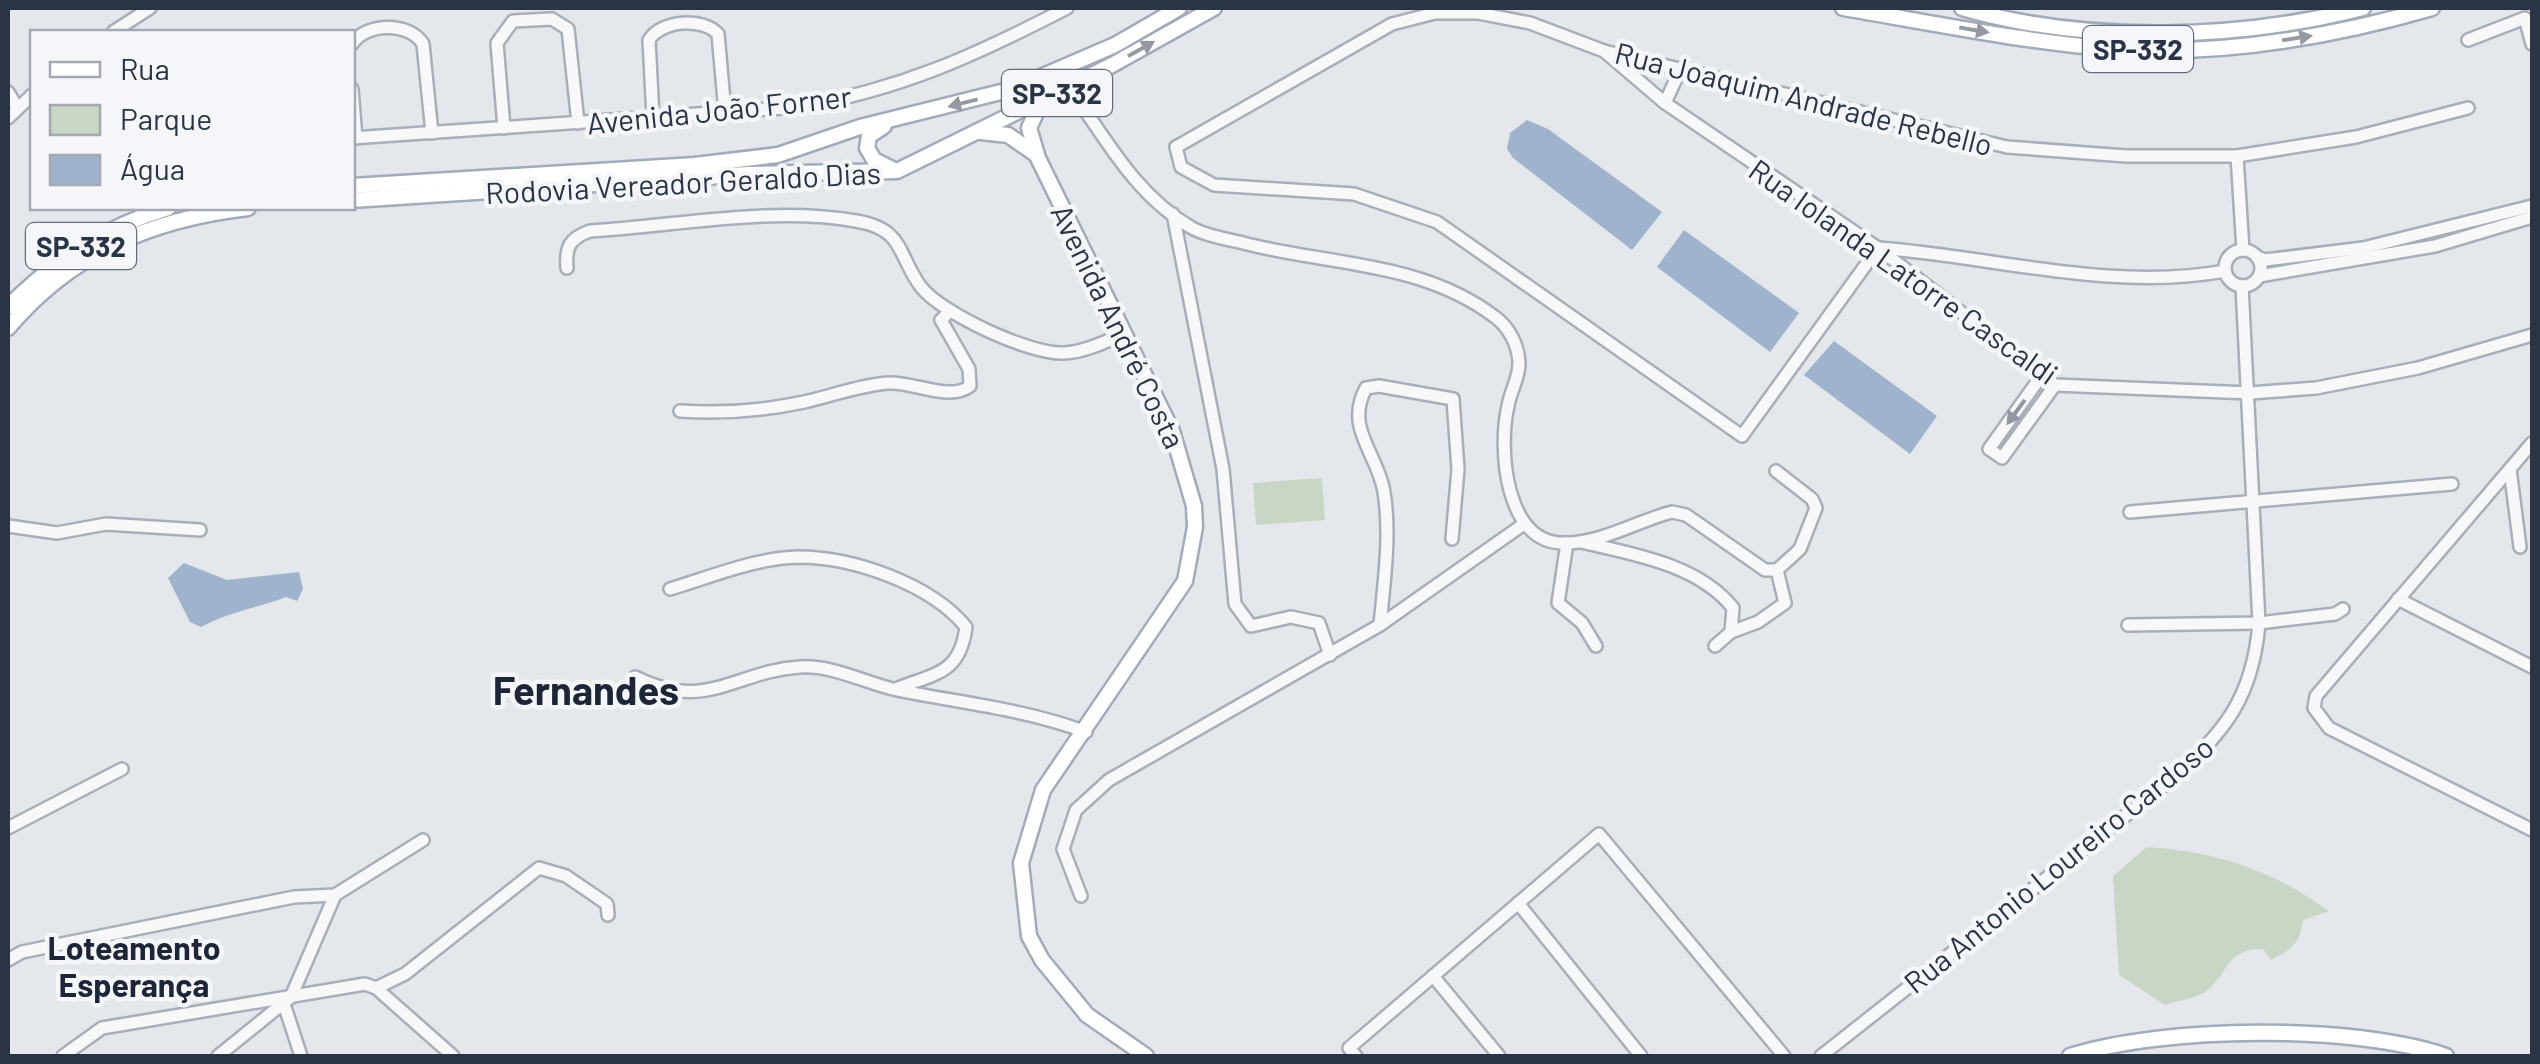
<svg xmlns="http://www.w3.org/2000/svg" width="2540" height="1064" font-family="Barlow,sans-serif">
	<rect width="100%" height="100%" fill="#e4e7ec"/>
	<g fill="#c9d6c5">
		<polygon points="1322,478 1325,520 1256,525 1253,483"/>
		<path d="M2147 847C2215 851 2274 871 2329 911L2303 920C2300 944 2292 949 2271 960L2263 949C2223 948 2228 979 2203 993 2192 999 2177 1001 2165 1005L2119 975 2113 876Z"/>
	</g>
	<g fill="#9fb4cc">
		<polygon points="1527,120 1548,129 1662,212 1632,250 1513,158 1507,149 1510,133"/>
		<polygon points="1684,230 1799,313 1770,352 1657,267"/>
		<polygon points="1834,341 1937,416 1910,454 1804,375"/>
		<path d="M184 563 227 580 299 572 303 589 297 601 286 597C257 608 228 612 201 627L190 622 168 578Z"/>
	</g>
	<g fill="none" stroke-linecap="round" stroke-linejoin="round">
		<g stroke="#a9aeb7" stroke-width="16">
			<g id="minor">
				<polyline points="113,32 150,8"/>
				<polyline points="2468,40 2525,18 2532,44"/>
				<path d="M352 44C366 22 410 22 423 44L432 133"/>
				<polyline points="1604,51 1665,103 1878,248 2055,385 2250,393 2316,388 2418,368 2532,335"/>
				<path d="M1069 87C1106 139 1135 195 1192 228 1206 236 1227 239 1243 243 1327 265 1422 261 1495 317 1509 327 1518 345 1519 362 1520 376 1510 392 1508 406 1498 448 1505 543 1563 543 1600 544 1637 521 1672 512L1686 515 1765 570H1777L1800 549 1816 508 1812 499 1776 471"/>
				<polyline points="352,89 356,138"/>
				<polyline points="8,92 17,107"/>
				<polyline points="1665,103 1681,68"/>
				<path d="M653 117 649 40C661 20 703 17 718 34L725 112"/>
				<polyline points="8,118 32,95"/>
				<polyline points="504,128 497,43 513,21 552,19 568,29 578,123"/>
				<path d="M352 138 798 107C900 90 976 55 1067 8"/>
				<polyline points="2237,156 2243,250"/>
				<polyline points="1173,214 1223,469 1235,604 1251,626 1291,617 1319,623 1330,655"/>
				<polyline points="1878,248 1742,436 1437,222 1354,194 1214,185 1181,167 1176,147 1392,24 1435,13 1478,13 1530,23 1604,51 2007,147 2126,156 2237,156 2356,137 2468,108"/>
				<path d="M1878 248C1991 256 2110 292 2225 271"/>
				<circle cx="2243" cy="268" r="18"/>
				<polyline points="2257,257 2265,260 2363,248 2532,206"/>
				<path d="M567 268C565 247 570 238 590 231 676 226 771 206 856 221 905 229 897 255 921 287 942 314 1031 355 1064 353 1084 352 1104 343 1122 334"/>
				<polyline points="2259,276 2435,246 2532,217"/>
				<polyline points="2042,375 1989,449 2002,458 2055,385"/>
				<path d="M680 411C722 414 762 411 804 402 832 396 859 385 888 383 913 381 949 402 970 386L969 369 941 320 950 311"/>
				<polyline points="2532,443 2316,696 2314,708 2329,728 2532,830"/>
				<polyline points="2510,469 2520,547"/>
				<polyline points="2130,512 2452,484"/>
				<polyline points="8,526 57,533 106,524 200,530"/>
				<path d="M1581 542C1632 554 1698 564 1733 608L1731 632 1715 646"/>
				<polyline points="1567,543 1558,603 1582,623 1596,646"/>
				<path d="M670 589C710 577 755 558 798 557 853 557 931 584 966 627 960 673 937 673 898 688"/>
				<polyline points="2398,599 2532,667"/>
				<path d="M1380 625C1384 582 1391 535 1384 492 1378 454 1344 428 1366 388L1379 386 1453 399 1458 469 1452 539"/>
				<polyline points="2128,625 2259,623 2335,614 2343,609"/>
				<polyline points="1731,632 1758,622 1785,603 1777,570"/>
				<path d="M635 677C708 713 734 671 800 667 833 665 865 683 897 690 961 703 1024 709 1086 732"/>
				<polyline points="8,828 122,769"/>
				<polyline points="1081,896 1063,849 1076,810 1109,780 1380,625 1524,524"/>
				<polyline points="1518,903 1641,1056"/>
				<polyline points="8,960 22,952 294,897 335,895 423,840"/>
				<polyline points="1433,976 1499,1056"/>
				<polyline points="376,988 405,974 539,868 566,876 607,904 608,915"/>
				<polyline points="284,1004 301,1056"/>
				<polyline points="63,1056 102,1028 365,984 376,988 453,1056"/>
				<polyline points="218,1056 291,997 335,895"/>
				<polyline points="1356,1056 1349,1048 1599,834 1784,1056"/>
				<path d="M1821 1056 2172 779C2226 731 2253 696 2259 623L2242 286"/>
			</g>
		</g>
		<g stroke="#a3abb8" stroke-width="19">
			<g id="major">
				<path d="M1843 8C1933 23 2024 42 2115 49 2221 56 2331 37 2432 8"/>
				<path d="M1962 8C2087 44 2238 40 2363 8"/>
				<polyline points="1042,100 1029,128 1038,158 1172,431 1194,506 1195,527 1185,581 1043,790 1021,863 1029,936 1042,960 1087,1015 1146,1056"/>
				<polyline points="884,126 869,136 867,148 874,160 894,170"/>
				<polyline points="981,132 1008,135 1034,153"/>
				<polyline points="352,186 695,165 778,155 860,127 1013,89 1115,45 1179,8"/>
				<polyline points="352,200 748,174 897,171 1112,65 1214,8"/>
				<path d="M8 307C55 260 104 227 168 208"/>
				<path d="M8 328C71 253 152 219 248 208"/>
				<path d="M2070 1056C2164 1026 2353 1024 2446 1056"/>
			</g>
		</g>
		<use href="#minor" stroke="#f7f8fa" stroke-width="11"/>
		<use href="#major" stroke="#fff" stroke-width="14"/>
	</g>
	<defs><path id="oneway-solid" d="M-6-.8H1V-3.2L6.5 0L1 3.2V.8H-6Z" transform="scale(2.5)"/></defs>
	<g fill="#959aa2">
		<use href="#oneway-solid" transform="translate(1974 30) rotate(10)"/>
		<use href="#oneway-solid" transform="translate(2297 38) rotate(-9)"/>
		<use href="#oneway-solid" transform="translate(1141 49) rotate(-29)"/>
		<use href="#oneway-solid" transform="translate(963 103) rotate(166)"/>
	</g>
	<use fill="#9196a0" href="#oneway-solid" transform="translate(2016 412) rotate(126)"/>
	<g text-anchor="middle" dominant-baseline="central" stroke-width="9" stroke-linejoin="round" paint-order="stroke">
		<g fill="#f4f6f9" stroke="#676e7b" stroke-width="2.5">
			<rect x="2083" y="26" width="110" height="46" rx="8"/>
			<rect x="1002" y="70" width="110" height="46" rx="8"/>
			<rect x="26" y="223" width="110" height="46" rx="8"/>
		</g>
		<g font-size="28" font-weight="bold" fill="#2b3445">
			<text x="2138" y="49">SP-332</text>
			<text x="1057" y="93">SP-332</text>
			<text x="81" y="246">SP-332</text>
		</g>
		<g font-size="30" fill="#2b3445" stroke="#f4f6f9">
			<text transform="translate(1804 98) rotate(14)">Rua Joaquim Andrade Rebello</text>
			<text transform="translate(719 109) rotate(-6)">Avenida João Forner</text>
			<text transform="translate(683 182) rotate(-3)">Rodovia Vereador Geraldo Dias</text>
			<text transform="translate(1904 271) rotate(35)">Rua Iolanda Latorre Cascaldi</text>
			<text transform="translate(1119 326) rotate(64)">Avenida André Costa</text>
			<text transform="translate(2058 864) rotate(-39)">Rua Antonio Loureiro Cardoso</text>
		</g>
		<g font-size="32" font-weight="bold" fill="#1d2536" stroke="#f4f6f9">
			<text x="134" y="947">Loteamento<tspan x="134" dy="37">Esperança</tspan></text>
		</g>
		<g font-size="40" font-weight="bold" fill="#1d2536" stroke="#f4f6f9">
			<text x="586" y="689">Fernandes</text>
		</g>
	</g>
	<rect width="2540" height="1064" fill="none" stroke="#2b3445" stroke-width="20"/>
	<rect x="30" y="30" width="325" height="180" fill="#f4f6f9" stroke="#a4a8b1" stroke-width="2.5"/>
	<rect x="50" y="62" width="50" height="15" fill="#ffffff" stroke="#a4a8b1" stroke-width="2.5"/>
	<text x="120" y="80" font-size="30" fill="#2b3445">Rua</text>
	<rect x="50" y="105" width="50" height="30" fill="#c9d6c5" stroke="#a4a8b1" stroke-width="2.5"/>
	<text x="120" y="130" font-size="30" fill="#2b3445">Parque</text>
	<rect x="50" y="155" width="50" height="30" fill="#9fb4cc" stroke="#a4a8b1" stroke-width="2.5"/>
	<text x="120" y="180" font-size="30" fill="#2b3445">Água</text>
</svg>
